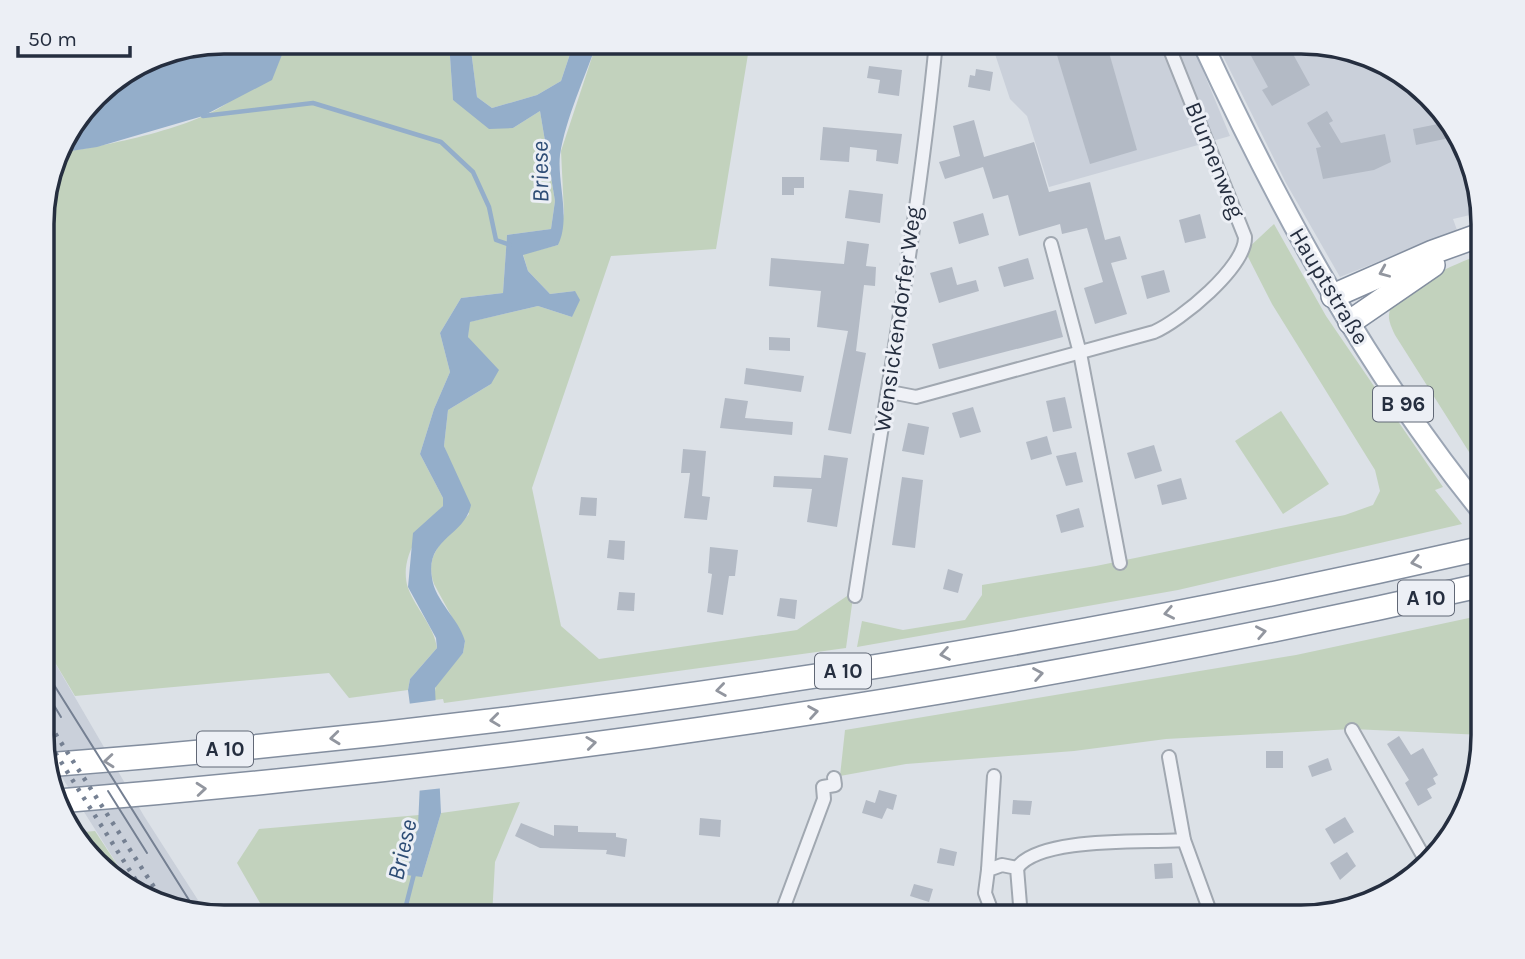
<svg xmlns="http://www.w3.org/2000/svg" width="1525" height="959" font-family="Karla,sans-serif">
	<rect width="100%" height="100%" fill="#dce1e7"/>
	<g fill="#cad0da">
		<polygon points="991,42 1191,42 1230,136 1049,187 1027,116 1010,99"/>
		<polygon points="1216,42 1301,42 1402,73 1458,133 1483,212 1453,219 1457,230 1340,277 1286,183"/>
		<polygon points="44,644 144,816 205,911 133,889 44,749"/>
	</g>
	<g fill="#c2d2bd">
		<path d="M286 42H449L453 100 513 128 540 111 555 201 551 229 507 235 503 293 461 298 440 333 450 372 434 409 420 454 443 498V506C423 526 398 557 408 588 416 609 434 626 437 648L410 679 408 690 349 698 329 673 75 696 44 644V201L58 153C104 146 199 128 234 98 253 82 269 60 286 42Z"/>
		<polygon points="470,42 574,42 561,81 537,95 492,108 477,97"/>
		<path d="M597 42H750L716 249 611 256 532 488 561 626 599 659 797 630 847 596 853 597 846 648 444 703 443 699 434 700 436 683 463 653 465 641 434 584C422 551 450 536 469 514L444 446 448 410 491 384 468 337 469 322 538 306 572 317 575 291 550 294 528 271 523 254 558 245 564 213 561 151Z"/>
		<polygon points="1274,224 1326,316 1443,487 1435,490 1462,524 1178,590 857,647 862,621 903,630 965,620 982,595 982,585 1096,566 1345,515 1373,505 1380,491 1375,470 1272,304 1245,251"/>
		<path d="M1483 254V474L1395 335C1391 326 1386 317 1391 308 1400 287 1461 261 1483 254Z"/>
		<polygon points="1281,411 1329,484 1283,514 1235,441"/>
		<polygon points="1483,615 1483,735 1352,729 1166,739 1074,751 906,764 840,776 845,730 1296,655"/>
		<polygon points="520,802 495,862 492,917 268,917 237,863 259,829 419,815 422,877 441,813"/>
		<polygon points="95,831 133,889 123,886 72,833"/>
	</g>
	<g fill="#94aeca">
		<polygon points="224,42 287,42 272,80 203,116 97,147 58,153 61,143 104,88 155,56"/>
		<path d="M449 42H470L477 97 492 108 537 95 561 81 574 42H597C585 78 566 117 560 155 557 182 571 219 558 245L523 255 528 271 550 294 575 291 580 300 572 317 538 306 470 322 468 337 499 370 491 384 448 410 444 446 471 505C465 536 425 538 432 578 435 601 459 619 465 641L463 653 435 688 441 813 422 877 406 875 418 826 420 782 408 690 410 679 437 648 436 638 408 587 413 533 443 506V498L420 454 434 409 450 372 440 333 461 298 503 293 507 235 551 229 555 201 540 111 513 128 489 129 453 100Z"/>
	</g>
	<polygon fill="#dce1e7" points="437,700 444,788 416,791 407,704"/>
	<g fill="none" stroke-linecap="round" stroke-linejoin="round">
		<g stroke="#94aeca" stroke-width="4.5">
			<polyline points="203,116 313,103 441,142 473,172 489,207 496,240 510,245"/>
			<polyline points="403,917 415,870"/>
		</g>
	</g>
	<g fill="#b3bac5">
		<polygon points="1053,42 1106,42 1137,150 1090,164"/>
		<polygon points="1273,42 1309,45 1293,54 1310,85 1272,106 1262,90 1268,87 1250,54"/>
		<polygon points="869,66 902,70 899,96 878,93 880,80 867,78"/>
		<polygon points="976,69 993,72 990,91 968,87 970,75 975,76"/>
		<polygon points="1327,111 1333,121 1329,123 1341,143 1385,134 1391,162 1374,170 1323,179 1316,148 1321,147 1307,123"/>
		<polygon points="974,120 984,157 1034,142 1049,192 1090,182 1105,240 1120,236 1127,259 1111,263 1127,314 1095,324 1084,288 1103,282 1087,228 1062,234 1060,224 1019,236 1008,195 993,199 983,167 945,179 939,162 960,156 953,126"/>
		<polygon points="1448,122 1459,136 1416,145 1413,129"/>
		<polygon points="823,127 902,134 898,164 876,161 877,150 850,147 849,162 820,160"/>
		<polygon points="782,177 804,177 804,188 794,188 794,195 782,195"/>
		<polygon points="849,190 883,194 880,223 845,218"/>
		<polygon points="983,213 989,235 959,244 953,222"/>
		<polygon points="1200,214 1206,238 1185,243 1179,220"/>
		<polygon points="847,241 869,244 866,266 876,267 875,286 864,285 856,351 866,353 851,434 828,430 848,331 817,327 821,291 769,286 771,258 844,264"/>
		<polygon points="1028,258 1034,279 1004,287 998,267"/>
		<polygon points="952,267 957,285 976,280 979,291 939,303 930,273"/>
		<polygon points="1164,270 1170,292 1147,299 1141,276"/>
		<polygon points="1056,310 1063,337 939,369 932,344"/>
		<polygon points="769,337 790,338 790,351 769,350"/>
		<polygon points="746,368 804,376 801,392 744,384"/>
		<polygon points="1065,397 1072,428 1053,432 1046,401"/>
		<polygon points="725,398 748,401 745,418 793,422 792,435 720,428"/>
		<polygon points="973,407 981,432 960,438 952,413"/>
		<polygon points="908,423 929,427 924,455 902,451"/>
		<polygon points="1047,436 1052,454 1031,460 1026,442"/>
		<polygon points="1154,445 1162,471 1135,479 1127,453"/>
		<polygon points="683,449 706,451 702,496 710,497 707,520 684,518 690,473 681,473"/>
		<polygon points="1076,452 1083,482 1066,486 1056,456"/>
		<polygon points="824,455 848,458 837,527 807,522 812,489 773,487 774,476 821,478"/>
		<polygon points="902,477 923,480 915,548 892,545"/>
		<polygon points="1181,478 1187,499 1162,505 1157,485"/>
		<polygon points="581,497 597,498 596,516 579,515"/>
		<polygon points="1079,508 1084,527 1061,533 1056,515"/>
		<polygon points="609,540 625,541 624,560 607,558"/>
		<polygon points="710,547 738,550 735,576 729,576 723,615 707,612 712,574 708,573"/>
		<polygon points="948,569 963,574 958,593 943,589"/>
		<polygon points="619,592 635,593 634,611 617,610"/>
		<polygon points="780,598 797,600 795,619 777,616"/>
		<polygon points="1399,736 1411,755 1423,748 1438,775 1433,778 1436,784 1427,789 1432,798 1418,806 1405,783 1409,780 1387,744"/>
		<rect x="1266" y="751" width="17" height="17"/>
		<polygon points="1328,758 1332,770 1312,777 1308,766"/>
		<polygon points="879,790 897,795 893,810 887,808 882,819 862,813 866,800 875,803"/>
		<polygon points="1013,800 1032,801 1030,815 1012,814"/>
		<polygon points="1345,817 1354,832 1334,844 1325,829"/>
		<polygon points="700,818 721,820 720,837 699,835"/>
		<polygon points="521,823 554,836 554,825 578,826 578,832 616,833 616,837 627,839 625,857 606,854 607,850 540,848 515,836"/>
		<polygon points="940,848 957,852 954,866 937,863"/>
		<polygon points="1347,852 1356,866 1340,880 1330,863"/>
		<polygon points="1172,863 1173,878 1155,879 1154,864"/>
		<polygon points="914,884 933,889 929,902 910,896"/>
	</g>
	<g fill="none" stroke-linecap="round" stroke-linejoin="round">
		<g stroke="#a1a8b1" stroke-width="16">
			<g id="street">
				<polyline points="1051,244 1080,353 1120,563"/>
				<path d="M890 392 916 397 1154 332C1180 321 1246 267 1245 237L1167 42"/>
				<path d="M855 596C883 411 918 228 936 42"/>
				<polyline points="1352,730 1426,861"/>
				<polyline points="1169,757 1184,840 1212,917"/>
				<path d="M1017 868C1040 836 1145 843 1184 840"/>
				<polyline points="988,870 994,776"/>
				<polyline points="780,917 824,799 823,787 835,785 834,778"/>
				<polyline points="994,917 985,893 988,870 1002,865 1017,868 1021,917"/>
			</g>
		</g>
		<g stroke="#9ba5b4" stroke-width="23">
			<path id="primary" d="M1202 42C1279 208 1367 370 1483 513"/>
		</g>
		<g stroke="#838e9f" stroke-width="26">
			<g id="highway">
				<polyline points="1333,296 1433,252 1483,234"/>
				<polyline points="1350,322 1433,265"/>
				<path d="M46 765C529 728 1011 656 1483 548"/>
				<path d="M59 801C538 762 1015 691 1483 585"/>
			</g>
		</g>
		<use href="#street" stroke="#eff1f6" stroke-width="12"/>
		<use href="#primary" stroke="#fff" stroke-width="19"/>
		<use href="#highway" stroke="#fff" stroke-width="23"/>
		<g stroke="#758092" stroke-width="2">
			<polyline points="44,669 194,908"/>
			<polyline points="44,689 61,717"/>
			<polyline points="108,791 147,853"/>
		</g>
		<g stroke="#758092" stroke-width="4.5" stroke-dasharray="3.5 7" stroke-linecap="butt">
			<polyline points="44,716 161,898"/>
			<polyline points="44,735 144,893"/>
		</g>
	</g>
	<defs><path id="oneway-chevron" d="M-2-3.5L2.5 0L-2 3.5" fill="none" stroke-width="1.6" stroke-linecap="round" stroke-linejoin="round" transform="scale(1.75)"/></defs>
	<g stroke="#92969f">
		<use href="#oneway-chevron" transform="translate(1384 272) rotate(157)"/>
		<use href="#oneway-chevron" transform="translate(1416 562) rotate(168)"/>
		<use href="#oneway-chevron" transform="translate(1169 613) rotate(169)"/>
		<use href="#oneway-chevron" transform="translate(1261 632) rotate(-11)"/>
		<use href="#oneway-chevron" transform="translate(945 654) rotate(170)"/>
		<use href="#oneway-chevron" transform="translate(1038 674) rotate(-10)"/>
		<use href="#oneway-chevron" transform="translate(721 690) rotate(172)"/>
		<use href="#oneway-chevron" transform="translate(813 712) rotate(-9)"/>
		<use href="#oneway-chevron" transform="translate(495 720) rotate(173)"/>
		<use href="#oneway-chevron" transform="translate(335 738) rotate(174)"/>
		<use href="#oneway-chevron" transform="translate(591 743) rotate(-7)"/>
		<use href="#oneway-chevron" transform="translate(109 761) rotate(175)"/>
		<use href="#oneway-chevron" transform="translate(201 789) rotate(-5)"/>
	</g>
	<g text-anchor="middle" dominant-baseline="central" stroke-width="6" stroke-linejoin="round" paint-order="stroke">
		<g fill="#eceff5" stroke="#616876" stroke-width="2">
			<rect x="1373" y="386.5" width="60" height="35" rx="5"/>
			<rect x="1398" y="580.5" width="56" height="35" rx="5"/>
			<rect x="815" y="653.5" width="56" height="35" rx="5"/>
			<rect x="197" y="731.5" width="56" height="35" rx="5"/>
		</g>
		<g font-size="21" font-weight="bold" fill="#252e3f">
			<text x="1403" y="404">B 96</text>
			<text x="1426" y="598">A 10</text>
			<text x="843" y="671">A 10</text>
			<text x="225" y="749">A 10</text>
		</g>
		<g font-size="23" fill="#252e3f" stroke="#eceff5">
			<text transform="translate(1215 160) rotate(68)">Blumenweg</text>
			<text transform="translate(1329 286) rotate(59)">Hauptstraße</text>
			<text transform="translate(898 319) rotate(-82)">Wensickendorfer Weg</text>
		</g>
		<g font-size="24" font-style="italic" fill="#2d4c75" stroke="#eceff5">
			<text transform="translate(540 172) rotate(-91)">Briese</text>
			<text transform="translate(402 850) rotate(-77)">Briese</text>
		</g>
	</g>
	<path d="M0 0H1525V959H0ZM224 54H1301A170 170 0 0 1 1471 224V735A170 170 0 0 1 1301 905H224A170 170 0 0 1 54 735V224A170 170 0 0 1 224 54Z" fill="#eceff5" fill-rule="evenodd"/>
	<path fill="none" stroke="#252e3f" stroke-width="3.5" d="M224 54H1301A170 170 0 0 1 1471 224V735A170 170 0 0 1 1301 905H224A170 170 0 0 1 54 735V224A170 170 0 0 1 224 54Z"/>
	<path d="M18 46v10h112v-10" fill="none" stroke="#252e3f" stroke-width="3.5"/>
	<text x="28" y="46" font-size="21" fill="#252e3f" stroke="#eceff5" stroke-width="5" paint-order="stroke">50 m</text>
</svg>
